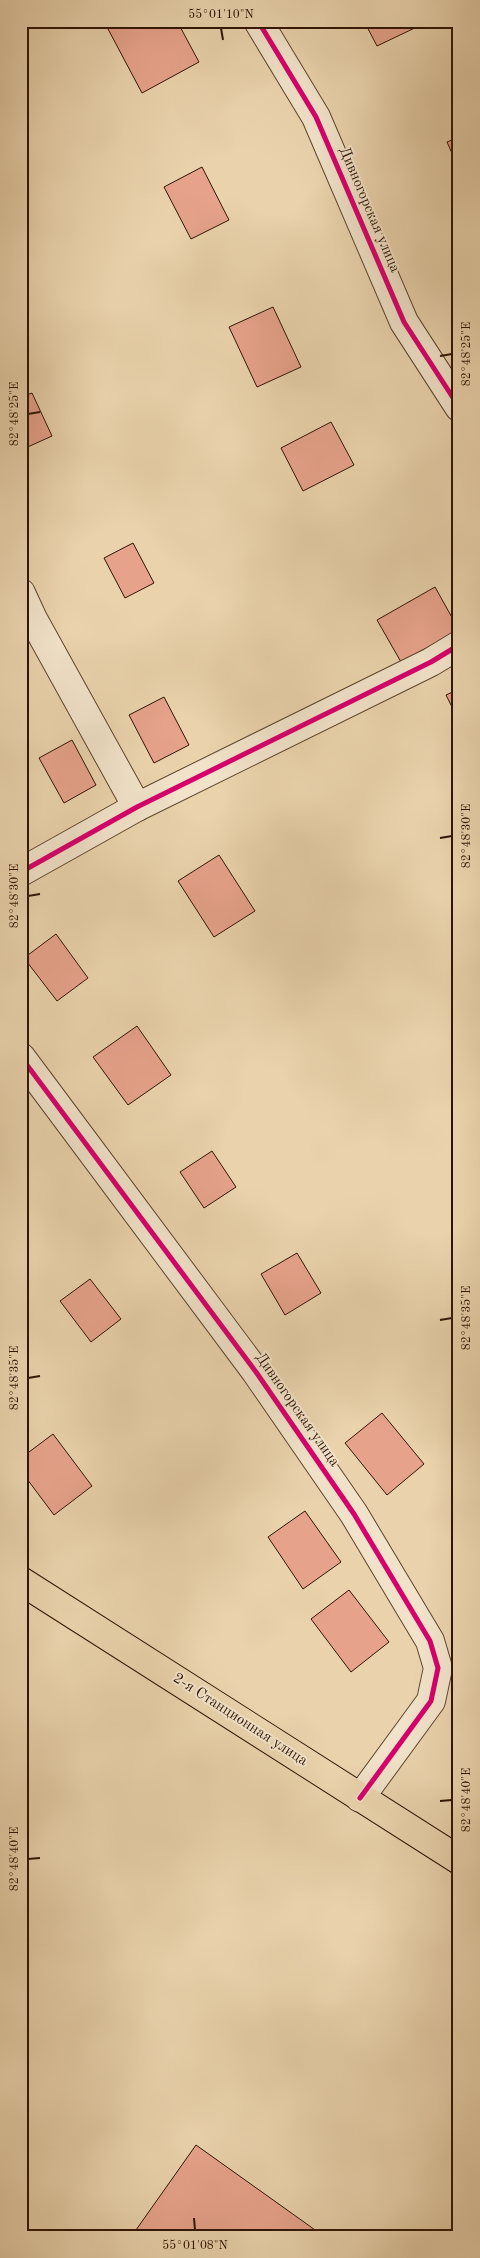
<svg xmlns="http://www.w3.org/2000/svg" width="480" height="2258" font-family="'Old Standard TT',serif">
	<rect width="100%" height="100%" fill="#e9d2ac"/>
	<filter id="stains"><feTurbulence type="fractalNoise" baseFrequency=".004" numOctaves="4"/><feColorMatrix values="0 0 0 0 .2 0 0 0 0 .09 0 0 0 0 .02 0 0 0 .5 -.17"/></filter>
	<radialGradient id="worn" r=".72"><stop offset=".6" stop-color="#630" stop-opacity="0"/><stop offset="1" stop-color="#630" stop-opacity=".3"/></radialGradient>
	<g fill="#e6a28b" stroke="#301403">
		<polygon points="124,21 177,21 199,62 142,93 108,29"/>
		<polygon points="364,21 419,21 421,25 377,46"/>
		<polygon points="459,137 459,169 447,142"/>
		<polygon points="202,167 229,220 191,239 164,187"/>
		<polygon points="273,307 301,367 257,387 229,327"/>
		<polygon points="32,393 52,436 21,450 21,397"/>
		<polygon points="331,422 354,465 303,491 281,448"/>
		<polygon points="133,543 154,583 125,598 104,558"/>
		<polygon points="435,587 459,630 401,662 377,620"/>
		<polygon points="459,689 459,721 446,695"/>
		<polygon points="164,697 189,745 154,763 129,715"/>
		<polygon points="72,740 96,785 64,803 39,758"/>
		<polygon points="219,855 255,911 214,937 178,881"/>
		<polygon points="56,934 88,978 57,1001 24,958"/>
		<polygon points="137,1026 171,1075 128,1105 93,1057"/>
		<polygon points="212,1151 236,1187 204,1208 180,1172"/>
		<polygon points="297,1253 321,1293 285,1315 261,1274"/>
		<polygon points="90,1279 121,1319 91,1342 60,1301"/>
		<polygon points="382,1413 424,1464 387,1495 345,1443"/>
		<polygon points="53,1434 92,1486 54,1515 21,1471 21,1458"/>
		<polygon points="305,1511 341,1562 303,1589 268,1537"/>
		<polygon points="349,1590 389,1642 351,1672 311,1619"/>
		<polygon points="196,2145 325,2237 131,2237"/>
	</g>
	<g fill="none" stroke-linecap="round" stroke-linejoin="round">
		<g stroke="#5e442d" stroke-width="30">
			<g id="minor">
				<polyline points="258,21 316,117 404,322 459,407"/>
				<polyline points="21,593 33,619 137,807"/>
				<polyline points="21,872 137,807 431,662 459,645"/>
				<polyline points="21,1057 256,1372 354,1514 430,1641 438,1668 431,1701 360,1798"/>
			</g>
		</g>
		<g stroke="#301403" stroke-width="30">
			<polyline id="primary" points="21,1581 459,1860"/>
		</g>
		<use href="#minor" stroke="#f1e2c9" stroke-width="28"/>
		<use href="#primary" stroke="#e9d2ac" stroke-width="28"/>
		<g stroke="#f1e2c9" stroke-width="8">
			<g id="cycleway">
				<polyline points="258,21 316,117 404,322 459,407"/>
				<polyline points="21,872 137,807 431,662 459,645"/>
				<polyline points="21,1057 256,1372 354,1514 430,1641 438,1668 431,1701 360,1798"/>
			</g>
		</g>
		<use href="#cycleway" stroke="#d6006c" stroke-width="5"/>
	</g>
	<path fill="none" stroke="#301403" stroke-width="2" d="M221 28 223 40M440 356 452 354M28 414 40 412M440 838 452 836M28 896 40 894M440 1320 452 1318M28 1378 40 1376M440 1801 452 1800M28 1859 40 1858M194 2218 195 2230"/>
	<g text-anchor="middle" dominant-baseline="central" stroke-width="4" stroke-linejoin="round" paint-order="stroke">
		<g font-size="15" fill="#301403" stroke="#f1e2c9">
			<text transform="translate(369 210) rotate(67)">Дивногорская улица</text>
			<text transform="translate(297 1410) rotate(55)">Дивногорская улица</text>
			<text transform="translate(240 1720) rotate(33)">2-я Станционная улица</text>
		</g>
	</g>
	<rect width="480" height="2258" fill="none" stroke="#e9d2ac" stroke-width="55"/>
	<rect x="28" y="28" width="424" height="2202" fill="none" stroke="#301403" stroke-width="2"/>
	<g font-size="12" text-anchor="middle" fill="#301403">
		<text x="221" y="18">55°01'10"N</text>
		<text transform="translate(466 354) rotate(-90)" y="4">82°48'25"E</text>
		<text transform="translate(14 414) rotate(-90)" y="4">82°48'25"E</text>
		<text transform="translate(466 836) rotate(-90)" y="4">82°48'30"E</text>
		<text transform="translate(14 896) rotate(-90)" y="4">82°48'30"E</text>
		<text transform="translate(466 1318) rotate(-90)" y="4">82°48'35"E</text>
		<text transform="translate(14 1378) rotate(-90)" y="4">82°48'35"E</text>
		<text transform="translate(466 1800) rotate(-90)" y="4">82°48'40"E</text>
		<text transform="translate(14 1859) rotate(-90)" y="4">82°48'40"E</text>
		<text x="195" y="2249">55°01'08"N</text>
	</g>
	<rect width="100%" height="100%" filter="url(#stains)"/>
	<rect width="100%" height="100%" fill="url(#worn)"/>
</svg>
